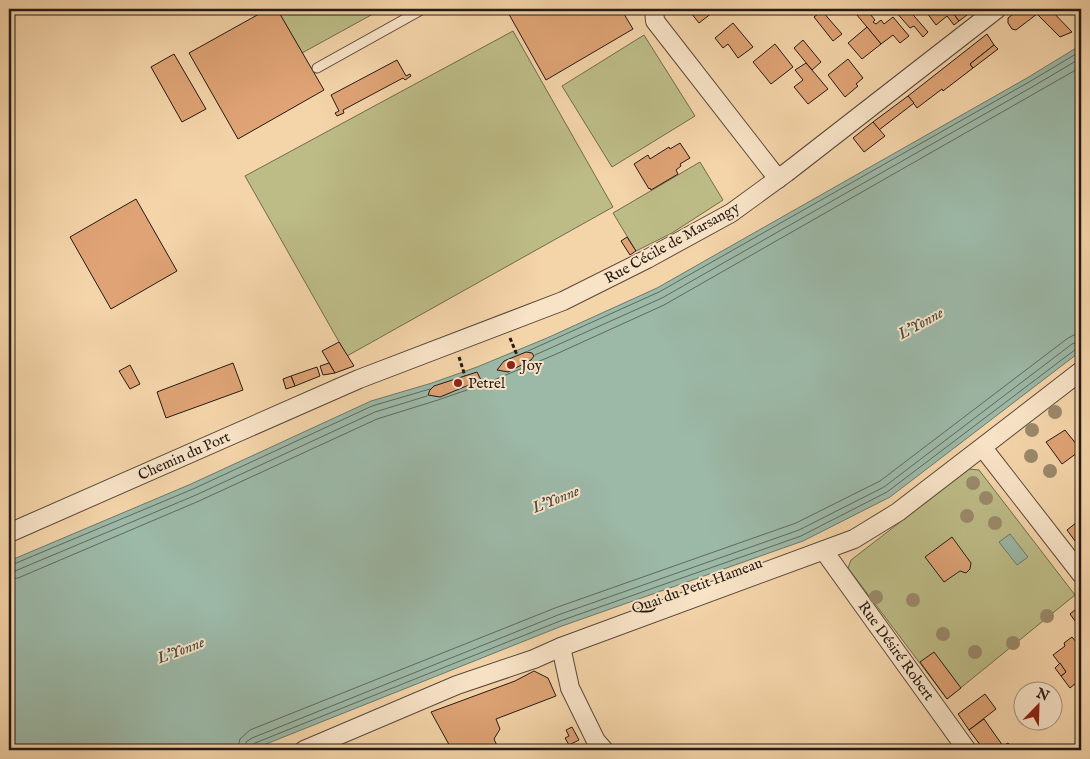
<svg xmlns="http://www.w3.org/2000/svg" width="1090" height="759" font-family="'IM FELL English',serif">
	<rect width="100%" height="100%" fill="#f4d4a9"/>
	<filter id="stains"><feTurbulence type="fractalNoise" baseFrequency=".004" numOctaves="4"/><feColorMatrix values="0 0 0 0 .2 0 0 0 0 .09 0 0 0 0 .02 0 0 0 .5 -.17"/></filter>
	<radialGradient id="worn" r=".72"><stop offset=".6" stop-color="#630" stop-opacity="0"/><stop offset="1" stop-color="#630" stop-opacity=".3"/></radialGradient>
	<g fill="#bdbc87" stroke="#716b4e">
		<polygon points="277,9 382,9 302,53"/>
		<polygon points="513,31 613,207 347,356 245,176"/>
		<polygon points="644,35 695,116 612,167 562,86"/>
		<polygon points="700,162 723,200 672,233 636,251 613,213"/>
		<polygon points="969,469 979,470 1075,595 947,699 848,568 851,560"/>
	</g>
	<g fill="#9cb8a7" stroke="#6c796c">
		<polygon points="1081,45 1081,351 890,497 803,541 562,626 251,750 9,750 9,561 191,484 371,401 432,383 477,367 547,338 657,288 1027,78"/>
		<polygon points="1010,534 1028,557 1017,565 999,542"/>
	</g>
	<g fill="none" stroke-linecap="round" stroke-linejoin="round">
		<g stroke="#60695e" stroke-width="1">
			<polyline points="528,351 659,292 1029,82 1081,51"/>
			<polyline points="535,355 662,298 1032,87 1081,58"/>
			<polyline points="9,566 193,489 372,406 430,389"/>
			<polyline points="9,572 15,571 196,495 375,412 427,396"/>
			<polyline points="9,579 18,578 199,501 377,419 438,400 484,384 554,355 664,305 1081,67"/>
			<polyline points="237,750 240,739 250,730 555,608 796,523 880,481 1068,338 1074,335 1081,334"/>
			<polyline points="245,750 246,742 252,738 558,615 799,530 884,487 1072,344 1081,341"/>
			<polyline points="251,750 251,746 255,743 560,621 801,536 887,492 1076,349 1081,347"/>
		</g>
	</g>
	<g fill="#dfa375" stroke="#251a14">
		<polygon points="268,9 277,9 324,90 238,139 189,53"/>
		<polygon points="506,9 621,9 633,29 546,80"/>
		<polygon points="693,9 717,9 699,23 691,13 694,10"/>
		<polygon points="852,9 866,9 875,20 873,22 876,24 881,20 884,24 893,17 909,36 900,43 893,35 881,44"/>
		<polygon points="898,9 908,9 928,32 923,37 914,26 910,28 895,11"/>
		<polygon points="924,9 950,9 959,21 954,25 947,16 936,25"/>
		<polygon points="950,9 963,9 967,15 959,21"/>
		<polygon points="1020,9 1050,9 1072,32 1060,37 1037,14 1016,30 1012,29 1008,23 1008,18"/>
		<polygon points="822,11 842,34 833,41 814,17"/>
		<polygon points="733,23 753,47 738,58 728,44 723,48 715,38"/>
		<polygon points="867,27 881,44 862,59 848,43"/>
		<polygon points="987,34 994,45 970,64 973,68 943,91 942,89 917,108 908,96"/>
		<polygon points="803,40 821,62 812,70 794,48"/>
		<polygon points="775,44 793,67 771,84 753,62"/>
		<polygon points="994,45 998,49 973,68 970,64"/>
		<polygon points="174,54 206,109 182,122 151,67"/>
		<polygon points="848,59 863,78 856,84 858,86 845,97 828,75"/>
		<polygon points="397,60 406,76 410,74 411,76 405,80 403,78 343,110 344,113 337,116 335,113 339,111 331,95"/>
		<polygon points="806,63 828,89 808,104 794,87 803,80 795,70"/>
		<polygon points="908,96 914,103 879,130 873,122"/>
		<polygon points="873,122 885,136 864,152 853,138"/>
		<polygon points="680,143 690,158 680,164 681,166 676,170 678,174 651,190 650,188 649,189 634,164 648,155 650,159 669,147 670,149"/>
		<polygon points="136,199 177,271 111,309 70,237"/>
		<polygon points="627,237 636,251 630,255 621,241"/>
		<polygon points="339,342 354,366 335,373 322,351"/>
		<polygon points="526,352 532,353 534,356 531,360 508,372 497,370 504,361"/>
		<polygon points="233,363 243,390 166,418 157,392"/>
		<polygon points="329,363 335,373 323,375 320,366"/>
		<polygon points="130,365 140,384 130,389 119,371"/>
		<polygon points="317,367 320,376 295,386 291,376"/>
		<polygon points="477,372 481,380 440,397 428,395 430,390 434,386"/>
		<polygon points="291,376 295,386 286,389 283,379"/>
		<polygon points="1065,430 1081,450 1062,464 1046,442"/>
		<polygon points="1081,519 1081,537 1075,541 1067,530"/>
		<polygon points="952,537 971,563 970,569 966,573 960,571 944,582 925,557"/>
		<polygon points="1081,605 1081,627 1080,628 1070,614"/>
		<polygon points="1072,637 1081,648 1081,679 1070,688 1061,676 1066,672 1053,655 1065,646 1064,643"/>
		<polygon points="934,652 961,688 947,699 920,662"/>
		<polygon points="1060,663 1066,672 1061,676 1055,668"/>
		<polygon points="534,671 548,678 556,696 496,719 500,729 494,739 499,750 472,750 471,748 466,750 452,750 431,712 515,681"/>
		<polygon points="985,694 996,709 969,730 958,714"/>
		<polygon points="984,719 1003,746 1008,743 1012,748 1009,750 984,750 969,730"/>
		<polygon points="572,727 579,740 569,745 565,738 569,736 566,730"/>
	</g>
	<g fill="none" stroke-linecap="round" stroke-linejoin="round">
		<g stroke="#594839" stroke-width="11">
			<polyline id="service" points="317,68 423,9"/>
		</g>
		<g stroke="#594839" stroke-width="20">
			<g id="minor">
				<polyline points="654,9 655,21 778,179"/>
				<polyline points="983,448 1081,574"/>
				<polyline points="9,533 359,379 563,301 647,259 731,213 786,173 997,9"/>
				<polyline points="824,551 967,750"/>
				<polyline points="561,647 570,688 596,741 604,750"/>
				<polyline points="304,750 457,685 534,659 561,647 854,539 898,512 1081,371"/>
			</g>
		</g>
		<g stroke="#251a14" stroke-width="3" stroke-dasharray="4 2.5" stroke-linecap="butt">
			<polyline points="510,338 517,355"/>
			<polyline points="459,357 465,376"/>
		</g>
		<use href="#service" stroke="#f8e3c7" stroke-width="9"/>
		<use href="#minor" stroke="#f8e3c7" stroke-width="18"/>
	</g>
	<g fill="#9b896a">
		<circle cx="1055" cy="412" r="7"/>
		<circle cx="1032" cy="430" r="7"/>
		<circle cx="1031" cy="456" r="7"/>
		<circle cx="1050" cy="471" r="7"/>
		<circle cx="973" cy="483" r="7"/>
		<circle cx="986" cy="498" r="7"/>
		<circle cx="967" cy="516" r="7"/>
		<circle cx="995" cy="523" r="7"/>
		<circle cx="876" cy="597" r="7"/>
		<circle cx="913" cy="600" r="7"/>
		<circle cx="1047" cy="616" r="7"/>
		<circle cx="943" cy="634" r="7"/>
		<circle cx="1013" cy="643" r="7"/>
		<circle cx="975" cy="652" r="7"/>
	</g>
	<g fill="#8f2418" stroke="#f8e3c7" stroke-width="2">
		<circle cx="511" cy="365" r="5"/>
		<circle cx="458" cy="383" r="5"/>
	</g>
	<g text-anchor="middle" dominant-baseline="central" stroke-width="4" stroke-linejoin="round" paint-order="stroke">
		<g font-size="15" fill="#251a14" stroke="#f8e3c7">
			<text transform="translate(672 243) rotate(-29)">Rue Cécile de Marsangy</text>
			<text transform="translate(184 456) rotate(-24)">Chemin du Port</text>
			<text transform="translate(697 586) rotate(-20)">Quai du Petit Hameau</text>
			<text transform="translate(896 651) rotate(54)">Rue Désiré Robert</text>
		</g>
		<g font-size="15" fill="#251a14" stroke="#f8e3c7" text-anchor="start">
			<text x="521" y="365">Joy</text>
			<text x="468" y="383">Petrel</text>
		</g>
		<g font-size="16" font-style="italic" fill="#494940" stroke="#f8e3c7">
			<text transform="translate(921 324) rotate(-29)">L'Yonne</text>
			<text transform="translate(556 500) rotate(-22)">L'Yonne</text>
			<text transform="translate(181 651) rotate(-21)">L'Yonne</text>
		</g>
	</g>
	<rect width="1090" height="759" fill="none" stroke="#f4d4a9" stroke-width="30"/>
	<rect x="10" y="10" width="1070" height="739" fill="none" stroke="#251a14" stroke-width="2.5"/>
	<rect x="15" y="15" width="1060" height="729" fill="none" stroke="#251a14"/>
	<g transform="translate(1038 706) rotate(23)"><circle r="24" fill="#f8e3c7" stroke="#a4937f"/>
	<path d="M0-4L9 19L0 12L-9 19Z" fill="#8f2418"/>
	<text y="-8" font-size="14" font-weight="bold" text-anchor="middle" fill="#251a14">N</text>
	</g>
	<rect width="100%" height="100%" filter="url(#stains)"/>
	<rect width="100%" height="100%" fill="url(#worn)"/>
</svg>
